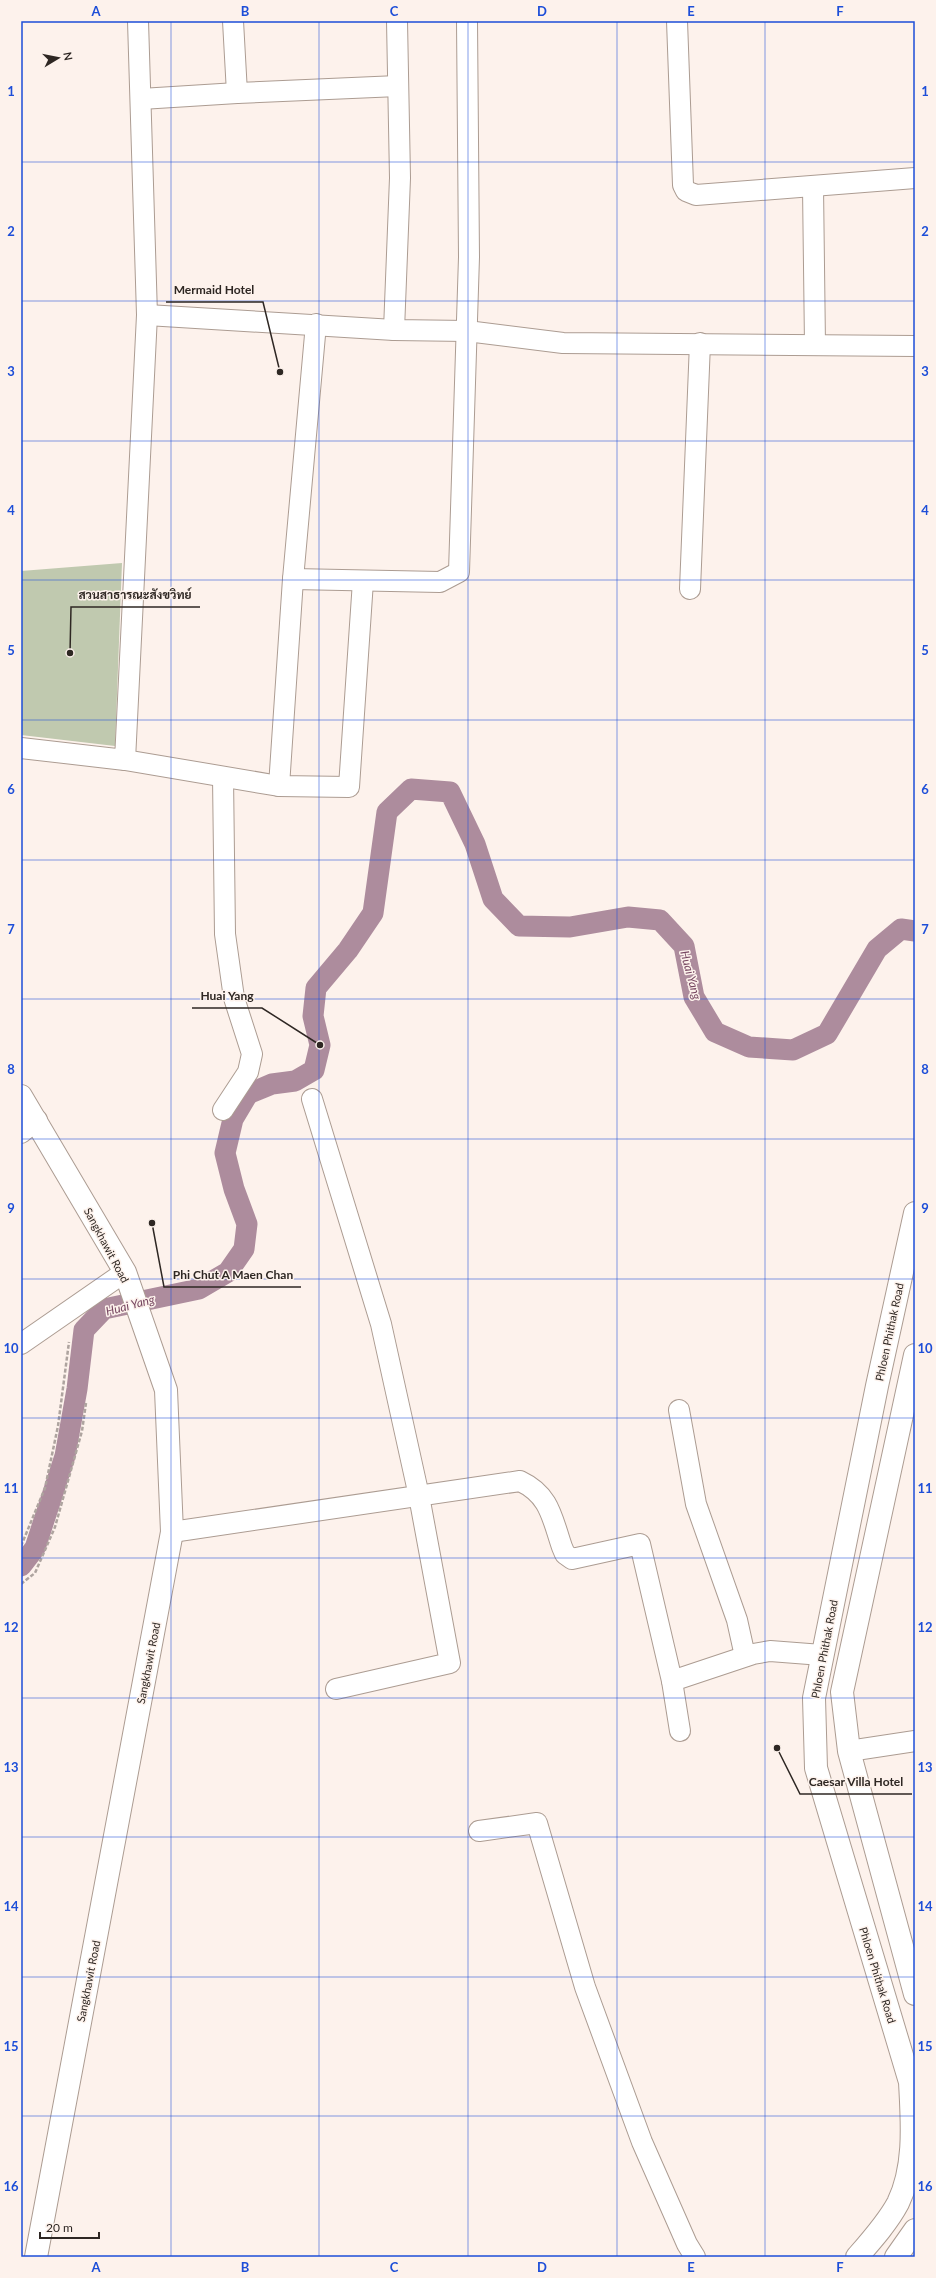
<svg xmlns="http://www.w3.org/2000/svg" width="936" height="2278" font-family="Lato,Sarabun,sans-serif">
	<rect width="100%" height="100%" fill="#fdf2ec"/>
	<polygon fill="#c0c9af" points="122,563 115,746 21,735 21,571"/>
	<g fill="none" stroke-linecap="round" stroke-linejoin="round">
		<polyline stroke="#ad8c9d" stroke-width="21" points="21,1566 35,1548 65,1456 77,1389 84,1330 104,1309 199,1289 228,1272 244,1249 247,1224 234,1189 225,1153 233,1119 248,1094 272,1084 295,1081 314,1070 320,1045 313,1016 316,988 348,950 373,913 387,812 411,789 450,792 475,844 493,899 519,926 570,927 628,917 660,920 684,946 694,997 715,1032 749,1047 793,1050 827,1034 877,949 901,929 915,931"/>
		<g stroke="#ac9c92" stroke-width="22">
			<g id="street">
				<polyline points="233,21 237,93"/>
				<polyline points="677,21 683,185 686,191 696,195 915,178"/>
				<polyline points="141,99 237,93 398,86"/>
				<polyline points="813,187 815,345"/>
				<polyline points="147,315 394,330 467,331 563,343 915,346"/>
				<polyline points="394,330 400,178 397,21"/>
				<polyline points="293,579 440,582 459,572 469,257 467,21"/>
				<polyline points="690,589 700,343"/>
				<polyline points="21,748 125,760 147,315 138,21"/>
				<polyline points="125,760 279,786 349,787 363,581"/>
				<polyline points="223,777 225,934 234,998 252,1054 248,1072 223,1110"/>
				<polyline points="279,786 293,579 316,324"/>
				<polyline points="312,1099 381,1324 419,1496 450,1663 336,1689"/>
				<polyline points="21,1133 37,1120"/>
				<polyline points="21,1344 125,1272"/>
				<polyline points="679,1410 696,1504 737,1620 745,1656"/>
				<path d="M172 1532 520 1481C550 1495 552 1518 562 1547L565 1554 572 1559 640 1544 672 1681 753 1654 770 1651 822 1655"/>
				<polyline points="672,1681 680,1731"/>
				<polyline points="849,1751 915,1741"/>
				<polyline points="479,1831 537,1823 585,1987 642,2142 687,2244 695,2257"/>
			</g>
		</g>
		<g stroke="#ac9c92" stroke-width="24">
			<g id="secondary">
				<polyline points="21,1096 125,1272 166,1390 172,1532 36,2257"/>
				<polyline points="915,1355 842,1692 849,1751 915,1994"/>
				<path d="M857 2257C871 2241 888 2222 898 2203 916 2166 912 2121 910 2082L816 1768 814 1698 877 1386 915 1213"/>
				<polyline points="896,2257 915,2230"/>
			</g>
		</g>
		<g stroke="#aea49f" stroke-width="2.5" stroke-dasharray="4 2" stroke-linecap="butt">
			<polyline points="21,1546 45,1488 58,1426 69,1342"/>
			<polyline points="21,1584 35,1573 55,1527 82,1431 86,1403"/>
		</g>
		<use href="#street" stroke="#fff" stroke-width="20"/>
		<use href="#secondary" stroke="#fff" stroke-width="22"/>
	</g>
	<path fill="none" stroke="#1d4ed8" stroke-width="1" stroke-opacity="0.55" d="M171 21V2257M319 21V2257M468 21V2257M617 21V2257M765 21V2257M21 162H915M21 301H915M21 441H915M21 580H915M21 720H915M21 860H915M21 999H915M21 1139H915M21 1279H915M21 1418H915M21 1558H915M21 1698H915M21 1837H915M21 1977H915M21 2116H915"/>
	<g text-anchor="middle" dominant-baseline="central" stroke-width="3" stroke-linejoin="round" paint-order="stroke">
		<g font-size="11" fill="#2e2723" stroke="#fdf2ec">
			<text transform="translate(107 1245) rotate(62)">Sangkhawit Road</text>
			<text transform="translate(889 1332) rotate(-78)">Phloen Phithak Road</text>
			<text transform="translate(824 1649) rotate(-79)">Phloen Phithak Road</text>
			<text transform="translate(148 1663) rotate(-79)">Sangkhawit Road</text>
			<text transform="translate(878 1975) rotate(73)">Phloen Phithak Road</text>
			<text transform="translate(88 1981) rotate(-79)">Sangkhawit Road</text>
		</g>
		<g font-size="12" font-style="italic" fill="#764660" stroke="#fdf2ec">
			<text transform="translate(691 975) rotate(75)">Huai Yang</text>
			<text transform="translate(130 1305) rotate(-15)">Huai Yang</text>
		</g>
	</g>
	<path fill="none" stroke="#2e2723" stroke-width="1.5" d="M280 372L263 302H166M70 653L71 607H200M320 1045L262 1008H192M152 1223L164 1287H301M777 1748L800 1794H912"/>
	<g fill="#2e2723" stroke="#fdf2ec" stroke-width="1.5">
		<circle cx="280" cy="372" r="4"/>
		<circle cx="70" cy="653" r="4"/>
		<circle cx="320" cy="1045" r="4"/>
		<circle cx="152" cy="1223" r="4"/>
		<circle cx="777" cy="1748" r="4"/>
	</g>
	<g font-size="12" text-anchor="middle" font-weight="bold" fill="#2e2723" stroke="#fdf2ec" stroke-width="3" stroke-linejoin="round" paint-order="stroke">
		<text x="214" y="294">Mermaid Hotel</text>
		<text x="135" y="599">สวนสาธารณะสังขวิทย์</text>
		<text x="227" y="1000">Huai Yang</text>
		<text x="233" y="1279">Phi Chut A Maen Chan</text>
		<text x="856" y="1786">Caesar Villa Hotel</text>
	</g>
	<rect width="936" height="2278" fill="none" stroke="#fdf2ec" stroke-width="44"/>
	<g transform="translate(58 58) rotate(80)" stroke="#fdf2ec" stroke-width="3" paint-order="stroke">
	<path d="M0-3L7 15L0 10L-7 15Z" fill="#2e2723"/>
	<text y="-6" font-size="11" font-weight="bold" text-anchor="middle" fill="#2e2723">N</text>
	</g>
	<path d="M40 2232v6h59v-6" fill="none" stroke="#2e2723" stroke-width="2"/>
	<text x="46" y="2232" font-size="12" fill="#2e2723" stroke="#fdf2ec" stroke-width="3" paint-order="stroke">20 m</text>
	<rect x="22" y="22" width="892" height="2234" fill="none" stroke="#1d4ed8" stroke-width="1.5"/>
	<g font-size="13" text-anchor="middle" font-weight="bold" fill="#1d4ed8">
		<text x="96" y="16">A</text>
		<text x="245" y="16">B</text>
		<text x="394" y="16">C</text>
		<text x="542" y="16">D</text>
		<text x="691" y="16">E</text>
		<text x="840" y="16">F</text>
		<text x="11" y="96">1</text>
		<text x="925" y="96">1</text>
		<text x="11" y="236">2</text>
		<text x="925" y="236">2</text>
		<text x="11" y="376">3</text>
		<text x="925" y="376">3</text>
		<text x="11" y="515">4</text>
		<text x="925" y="515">4</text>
		<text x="11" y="655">5</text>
		<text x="925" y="655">5</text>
		<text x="11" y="794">6</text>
		<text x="925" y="794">6</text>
		<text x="11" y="934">7</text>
		<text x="925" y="934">7</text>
		<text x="11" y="1074">8</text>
		<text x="925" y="1074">8</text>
		<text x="11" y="1213">9</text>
		<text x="925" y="1213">9</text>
		<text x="11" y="1353">10</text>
		<text x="925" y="1353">10</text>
		<text x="11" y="1493">11</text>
		<text x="925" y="1493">11</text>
		<text x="11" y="1632">12</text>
		<text x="925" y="1632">12</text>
		<text x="11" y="1772">13</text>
		<text x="925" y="1772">13</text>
		<text x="11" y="1911">14</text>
		<text x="925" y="1911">14</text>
		<text x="11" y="2051">15</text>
		<text x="925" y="2051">15</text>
		<text x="11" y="2191">16</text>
		<text x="925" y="2191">16</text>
		<text x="96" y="2272">A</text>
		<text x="245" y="2272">B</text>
		<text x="394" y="2272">C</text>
		<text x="542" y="2272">D</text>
		<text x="691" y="2272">E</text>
		<text x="840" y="2272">F</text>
	</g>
</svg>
